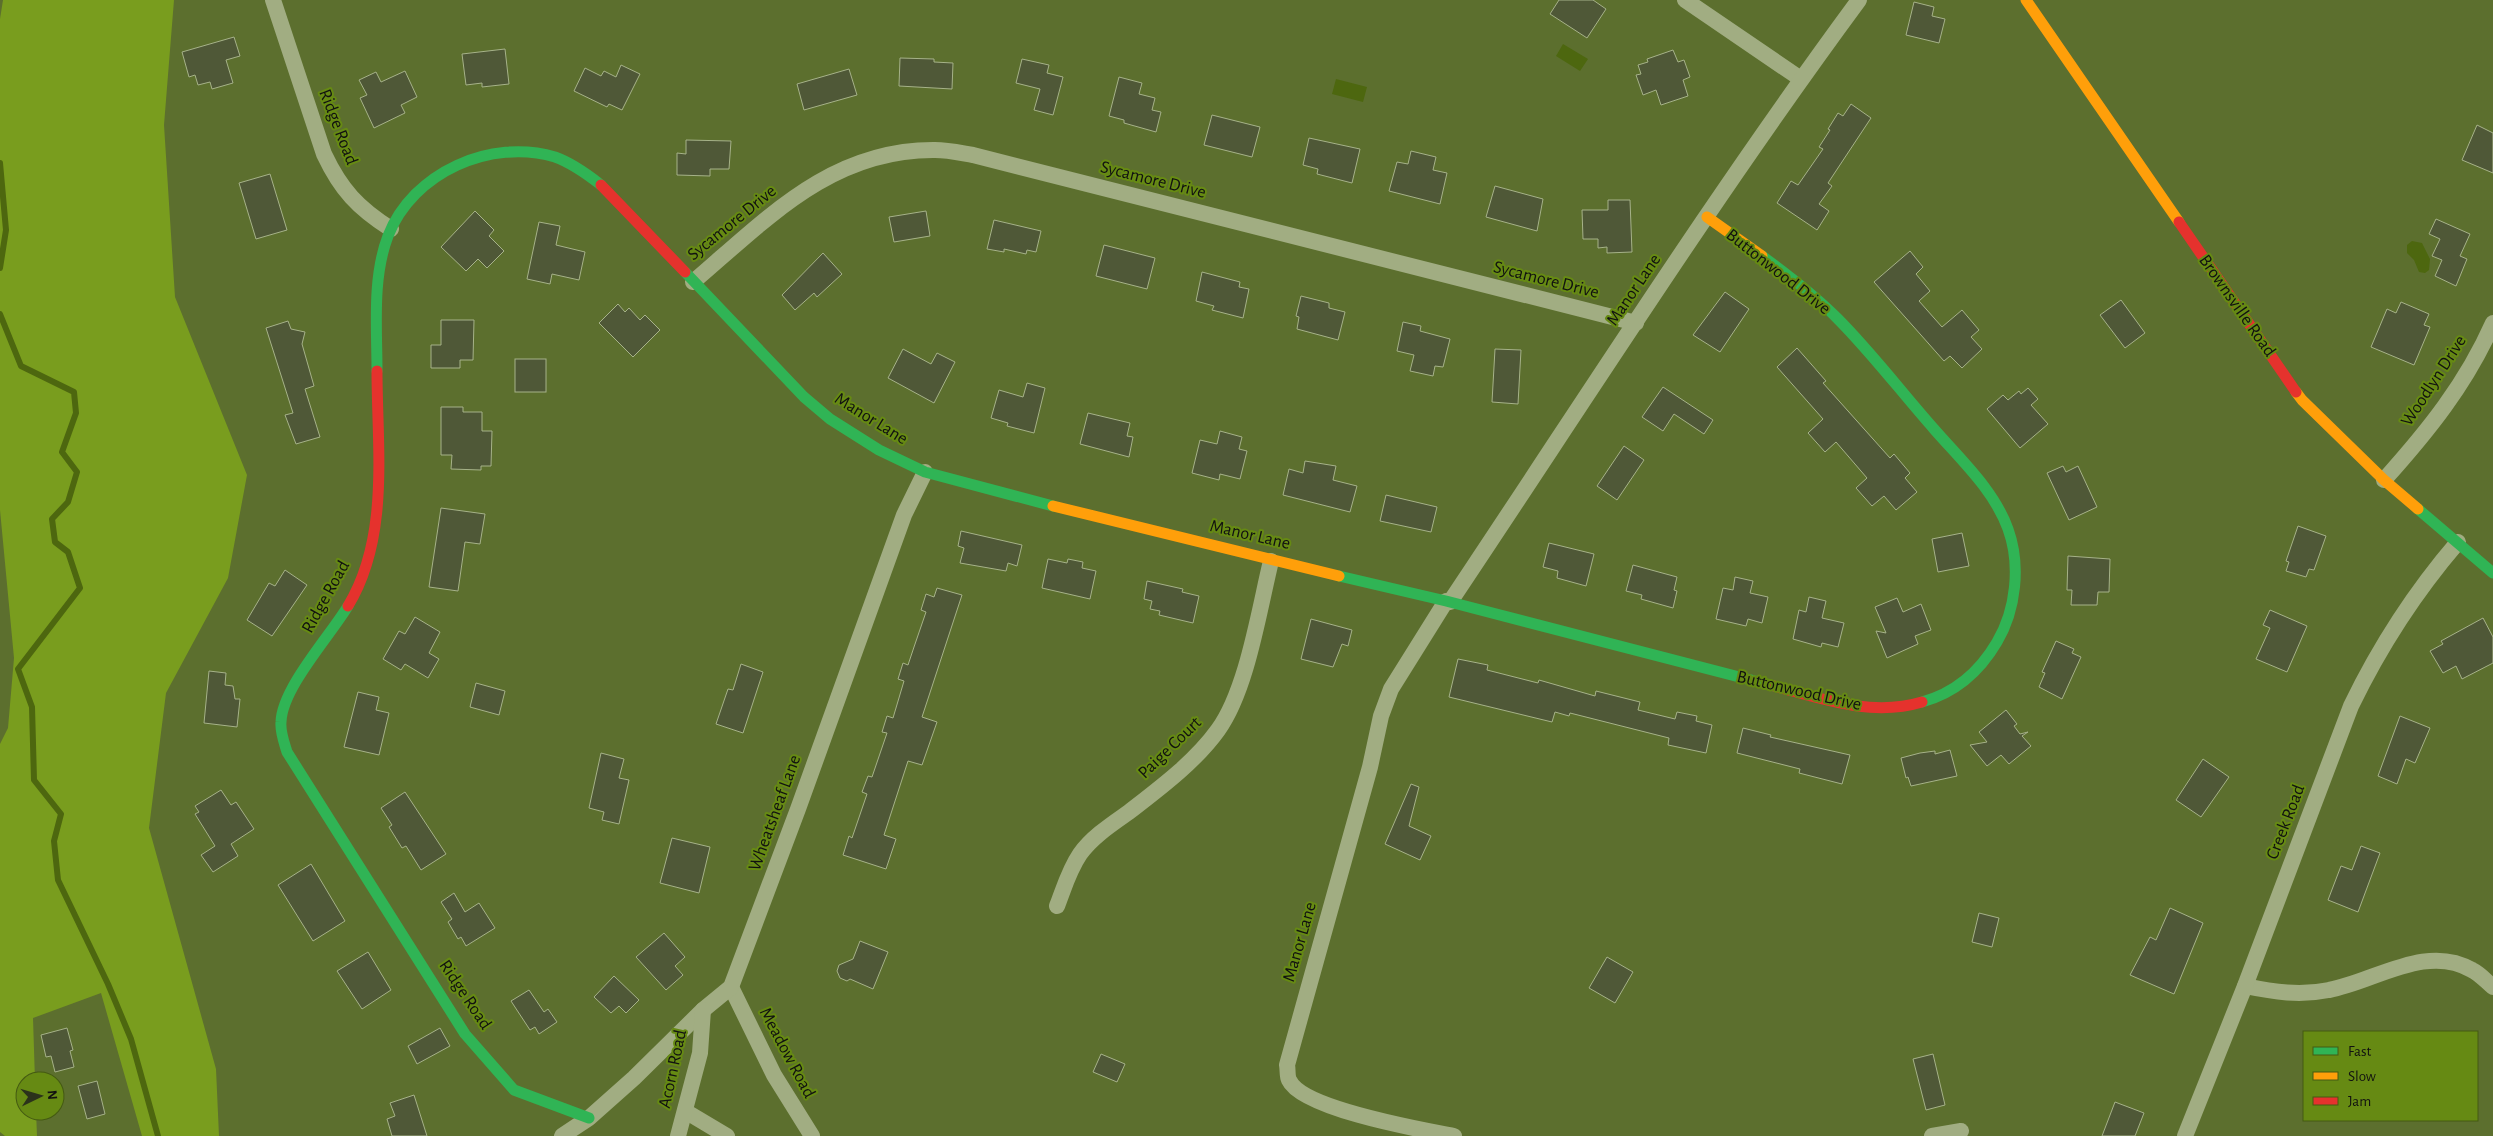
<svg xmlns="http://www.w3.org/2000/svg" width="2493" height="1136" font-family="'Alegreya Sans',sans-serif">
	<rect width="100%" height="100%" fill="#5c6f2e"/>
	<polygon fill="#799d1e" points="3,0 174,0 164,125 175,297 247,475 228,578 166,693 149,828 216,1069 219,1136 142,1136 101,993 33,1018 35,1081 25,1081 25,1111 36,1111 37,1136 5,1136 0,1132 0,744 8,728 14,658 0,510 0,19"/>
	<g fill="#4d670f">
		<polygon points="1563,44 1588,59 1580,71 1556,56"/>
		<polygon points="1336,79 1367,87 1363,102 1332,94"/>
		<polygon points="2412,241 2422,243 2430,259 2429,270 2425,273 2419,272 2414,260 2407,253 2407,245"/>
	</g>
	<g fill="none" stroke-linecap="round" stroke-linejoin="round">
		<g stroke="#4d670f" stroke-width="6">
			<polyline points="0,163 6,230 0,268"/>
			<polyline points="0,314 21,366 74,392 76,413 62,452 77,472 68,502 52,519 55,542 68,552 80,588 18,669 32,707 34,780 61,814 54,841 58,880 108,984 131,1039 158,1136"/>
		</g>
	</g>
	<g fill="#4f5837" stroke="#a6b289">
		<polygon points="1559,0 1593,0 1606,9 1587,38 1550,14"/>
		<polygon points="1914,2 1934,7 1932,16 1945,19 1939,43 1906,35"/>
		<polygon points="234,37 240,56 226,60 233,83 212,89 210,82 198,85 195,75 189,77 182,52"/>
		<polygon points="505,49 509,84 482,87 482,83 466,85 462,54"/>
		<polygon points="1673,50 1678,62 1684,60 1690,77 1683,80 1688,96 1661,105 1656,90 1643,95 1636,75 1641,74 1638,65 1648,62 1647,59"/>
		<polygon points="900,58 934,59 934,62 953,63 952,89 899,86"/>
		<polygon points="1022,59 1049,65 1047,73 1063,77 1053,115 1034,110 1040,89 1016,83"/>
		<polygon points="621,65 640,74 622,110 609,104 607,107 574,91 585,68 601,76 604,71 616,77"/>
		<polygon points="849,69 857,95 804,110 797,84"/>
		<polygon points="405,71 417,97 401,105 405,113 374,128 360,98 367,95 359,80 376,72 381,82"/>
		<polygon points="1119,77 1142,83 1139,94 1155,98 1152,110 1161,112 1156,132 1124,123 1124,120 1109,116"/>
		<polygon points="1851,104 1871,118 1828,183 1832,186 1819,204 1829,211 1817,230 1777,203 1791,181 1798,185 1823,149 1819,147 1830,130 1828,129 1838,113 1843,116"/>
		<polygon points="1212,115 1260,127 1252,157 1204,145"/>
		<polygon points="2477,125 2493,133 2493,173 2462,160"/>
		<polygon points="1309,138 1360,149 1352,183 1317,174 1318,169 1303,165"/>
		<polygon points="686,140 731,141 729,169 710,169 710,176 677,175 677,153 686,154"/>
		<polygon points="1411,151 1436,157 1433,170 1447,173 1440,204 1389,191 1397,162 1408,164"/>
		<polygon points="270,174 287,230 256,239 239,183"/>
		<polygon points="1495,186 1543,199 1537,231 1486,217"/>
		<polygon points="1608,200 1630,200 1632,252 1607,253 1607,247 1598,248 1598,239 1583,239 1582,210 1608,210"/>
		<polygon points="475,211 494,230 489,236 504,251 487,268 478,259 466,271 441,247"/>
		<polygon points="926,211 930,236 894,242 889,217"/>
		<polygon points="2436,219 2470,234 2460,256 2467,259 2456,286 2435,276 2442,260 2432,256 2440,239 2429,234"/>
		<polygon points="994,220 1041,231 1036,252 1027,250 1026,254 1004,249 1004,252 987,249"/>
		<polygon points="539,222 560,226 556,245 585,252 579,280 552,274 550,284 527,279"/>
		<polygon points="1104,245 1155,258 1147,289 1096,276"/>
		<polygon points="1910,251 1923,267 1916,274 1930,291 1919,301 1942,327 1962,310 1979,330 1971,337 1982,349 1962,368 1950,356 1944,361 1874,282"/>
		<polygon points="823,253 842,274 817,297 814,293 795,310 782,295"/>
		<polygon points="1202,272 1240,282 1239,287 1249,289 1243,318 1212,310 1214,306 1196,301"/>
		<polygon points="1725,292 1749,309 1720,352 1693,335"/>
		<polygon points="1301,296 1329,303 1329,308 1345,312 1338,340 1297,329 1299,317 1296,316"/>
		<polygon points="2121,300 2145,333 2125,348 2100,315"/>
		<polygon points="2401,302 2429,314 2424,325 2430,327 2414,365 2371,347 2387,309 2396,313"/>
		<polygon points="618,304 625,312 629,308 640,320 645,315 660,330 633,357 599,323"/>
		<polygon points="441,320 474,320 473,360 460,360 460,368 431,368 431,345 441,345"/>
		<polygon points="288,321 291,329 305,332 302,344 314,386 305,389 320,437 296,444 285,415 293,413 266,328"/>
		<polygon points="1403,322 1421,326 1420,331 1450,339 1443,367 1435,366 1433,376 1410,371 1414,355 1397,351"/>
		<polygon points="1797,348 1826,381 1823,383 1890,458 1894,454 1910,473 1905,478 1917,492 1896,510 1884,496 1872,506 1856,488 1867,478 1836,442 1825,452 1808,433 1823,419 1777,367"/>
		<polygon points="903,349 931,364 937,353 955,362 934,403 888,378"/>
		<polygon points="1495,349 1521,350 1518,404 1492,402"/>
		<rect x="515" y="359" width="31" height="33"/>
		<polygon points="1027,383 1045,388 1034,433 1007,426 1008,423 991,418 999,390 1023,397"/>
		<polygon points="1663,387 1713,420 1704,434 1674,414 1663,431 1642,417"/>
		<polygon points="2028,388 2038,399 2031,405 2048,424 2020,448 1987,409 2003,395 2008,400 2019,391 2021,394"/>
		<polygon points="441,407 463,407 463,412 482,412 482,431 492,431 491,466 481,466 481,470 451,469 452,455 441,455"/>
		<polygon points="1088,413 1130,423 1127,436 1133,437 1129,457 1080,444"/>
		<polygon points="1220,431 1242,437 1239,449 1247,451 1240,479 1220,474 1219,480 1192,473 1200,440 1217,444"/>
		<polygon points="1624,446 1644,460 1617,500 1597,486"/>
		<polygon points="1305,461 1336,466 1333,480 1357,486 1350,512 1283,495 1289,469 1303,473"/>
		<polygon points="2063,466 2066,472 2078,466 2097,507 2069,520 2047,473"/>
		<polygon points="1386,495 1437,507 1431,532 1380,521"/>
		<polygon points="441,508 485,514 480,544 465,542 458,591 429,587"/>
		<polygon points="2298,526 2326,536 2314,570 2309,569 2306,577 2286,571 2289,562 2286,561"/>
		<polygon points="961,531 1022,545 1017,566 1008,563 1006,571 960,563 964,548 958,546"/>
		<polygon points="1962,533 1969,566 1938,572 1932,539"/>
		<polygon points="1549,543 1594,554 1586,586 1557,578 1558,571 1543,567"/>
		<polygon points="2068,556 2110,559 2109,592 2098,592 2097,605 2071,605 2072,590 2067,590"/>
		<polygon points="1048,559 1067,563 1068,559 1083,562 1082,568 1096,571 1090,599 1042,588"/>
		<polygon points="1633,565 1677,577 1674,590 1677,591 1673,608 1641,599 1642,595 1626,591"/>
		<polygon points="285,570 307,585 272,636 247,620 269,583 275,586"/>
		<polygon points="1735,577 1753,581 1750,593 1768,597 1762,623 1748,619 1746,626 1716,619 1723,588 1733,590"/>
		<polygon points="1147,581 1183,589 1182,592 1199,596 1193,623 1159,615 1160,611 1150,609 1152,601 1144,599"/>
		<polygon points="937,588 962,595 922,717 937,722 922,765 908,761 884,835 896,839 886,869 843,855 849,836 852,838 867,794 862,792 868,776 872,777 887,733 882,732 887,716 893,718 904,681 898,679 903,663 908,665 914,647 926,612 921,610 926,594 934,597"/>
		<polygon points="1809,597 1826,601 1822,618 1844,623 1838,647 1822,643 1821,647 1793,639 1799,610 1806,612"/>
		<polygon points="1897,598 1903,612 1921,604 1931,630 1915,636 1918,644 1887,658 1876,631 1886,633 1875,607"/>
		<polygon points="2270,610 2307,626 2287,672 2256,659 2270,628 2263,625"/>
		<polygon points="415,617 440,632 429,653 439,659 428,678 405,664 401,670 383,659 399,631 405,634"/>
		<polygon points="2483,618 2493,637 2493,663 2462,679 2456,666 2443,673 2430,651 2443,644 2441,641"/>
		<polygon points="1311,619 1352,630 1348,646 1342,644 1333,667 1301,659"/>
		<polygon points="2056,641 2074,649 2072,653 2081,657 2062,699 2039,687 2045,673 2042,672"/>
		<polygon points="1458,659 1488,665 1487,670 1538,683 1539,680 1595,696 1596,691 1640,702 1638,710 1675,719 1677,712 1697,716 1696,721 1712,725 1706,753 1668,745 1669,738 1661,736 1570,713 1569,716 1555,712 1552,722 1449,697"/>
		<polygon points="741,664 763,672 743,733 716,724 728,689 733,690"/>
		<polygon points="209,671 226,673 225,685 233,686 235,699 240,699 237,727 204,723"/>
		<polygon points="476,683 505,691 499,715 470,707"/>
		<polygon points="358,692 379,697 376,710 389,713 379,755 344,747"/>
		<polygon points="2006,710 2017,724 2014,726 2020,734 2028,732 2022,736 2031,746 2009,764 2001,755 1987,766 1970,745 1987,742 1979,732"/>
		<polygon points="2400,716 2430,728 2415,763 2406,759 2397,784 2378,776"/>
		<polygon points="1743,728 1771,735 1770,737 1850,755 1842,784 1799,773 1800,769 1737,753"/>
		<polygon points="1950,750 1957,776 1911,786 1908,777 1906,778 1901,758 1920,753 1935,751 1935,754"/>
		<polygon points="601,753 624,759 619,778 629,780 619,824 602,820 604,812 589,808"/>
		<polygon points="2203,759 2229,777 2201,817 2176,800"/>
		<polygon points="1411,784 1419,787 1409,826 1431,836 1420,860 1385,844"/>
		<polygon points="221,790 231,805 236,802 254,829 231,844 238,856 213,872 201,855 215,846 195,814 199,812 195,806"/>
		<polygon points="405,792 446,854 421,870 406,846 402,848 389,827 392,825 381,808"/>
		<polygon points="672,838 710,847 699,893 660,883"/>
		<polygon points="2361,846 2380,853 2358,912 2328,900 2341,866 2352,870"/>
		<polygon points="311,864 345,921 313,941 278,885"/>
		<polygon points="454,893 465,912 479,903 495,928 466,946 461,937 458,939 448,922 452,919 441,902"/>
		<polygon points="2170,908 2203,923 2174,994 2130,975 2150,937 2156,940"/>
		<polygon points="1979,913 1999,918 1992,947 1972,942"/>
		<polygon points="664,933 685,957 675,966 683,975 666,990 636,957"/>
		<polygon points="860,941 888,952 873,989 850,979 847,981 840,978 837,971 839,965 853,959"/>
		<polygon points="368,952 391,990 362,1009 337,971"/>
		<polygon points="1607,957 1633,972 1615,1003 1589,988"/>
		<polygon points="614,976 639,1000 626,1013 619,1006 611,1013 594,997"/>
		<polygon points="529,990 544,1012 548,1009 557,1022 539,1034 535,1027 530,1030 511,1001"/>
		<polygon points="67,1028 73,1050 70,1051 74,1067 55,1072 51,1056 46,1057 41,1035"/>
		<polygon points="440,1028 450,1046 417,1064 408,1046"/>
		<polygon points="1101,1054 1125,1064 1117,1082 1093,1072"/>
		<polygon points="1933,1054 1945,1105 1926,1110 1913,1059"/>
		<polygon points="97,1081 105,1114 87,1119 78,1086"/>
		<polygon points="414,1095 427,1136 392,1136 387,1119 395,1116 390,1103"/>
		<polygon points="2115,1102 2144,1113 2135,1136 2102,1136"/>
	</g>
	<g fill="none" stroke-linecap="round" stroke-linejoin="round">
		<g stroke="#a1ad82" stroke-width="16">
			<path d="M273 0 324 154C341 190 358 208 391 229"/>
			<polyline points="1685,0 1801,79"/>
			<path d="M693 282C767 219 831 149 935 150 948 150 961 153 973 155L1636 323"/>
			<path d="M2384 480C2428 431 2466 384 2493 323"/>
			<path d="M1446 601 1391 689 1381 716 1370 767 1287 1065C1288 1070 1287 1076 1289 1080 1302 1109 1423 1130 1454 1136"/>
			<path d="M1450 602C1585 400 1715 195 1859 0"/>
			<path d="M1057 906C1064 888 1069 870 1080 854 1092 837 1112 824 1129 812 1160 788 1195 762 1218 730 1247 690 1259 610 1271 561"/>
			<path d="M2245 986C2274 992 2300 996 2329 990 2374 982 2426 943 2472 970 2480 974 2486 981 2493 987"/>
			<polyline points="731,987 774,1075 812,1136"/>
			<polyline points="685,1111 727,1136"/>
			<polyline points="562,1136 589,1118 634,1078 703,1010 731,987 798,809 904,515 925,472"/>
			<polyline points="678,1136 700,1053 703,1010"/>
			<polyline points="1932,1136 1961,1131"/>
			<path d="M2185 1136 2245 986 2351 706C2380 646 2415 592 2458 542"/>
		</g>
		<g stroke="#30b455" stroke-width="11">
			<path d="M1762 256C1788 275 1814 295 1837 318 1872 353 1902 393 1934 429 1961 460 1994 490 2008 529 2021 565 2016 610 1997 642 1980 671 1955 693 1922 702"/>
			<polyline points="685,272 804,397 830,419 879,450 925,472 1053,506"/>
			<path d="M377 371C377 327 372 278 388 236 413 172 491 138 555 157 572 163 587 174 601 185"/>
			<polyline points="2418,509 2493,573"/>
			<polyline points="1339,576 1446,601 1774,686"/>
			<path d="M348 606C330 636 282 688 281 722 280 732 284 742 287 752L465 1034 514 1090 589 1118"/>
		</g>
		<g stroke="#ff9f0a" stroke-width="11">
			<polyline points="2026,0 2179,222"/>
			<polyline points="1707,217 1762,256"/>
			<polyline points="2296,392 2302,400 2384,480 2418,509"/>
			<polyline points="1053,506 1339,576"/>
		</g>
		<g stroke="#e5322d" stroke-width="11">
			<polyline points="601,185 685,272"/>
			<polyline points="2179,222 2296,392"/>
			<path d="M348 606C390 537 377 448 377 371"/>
			<path d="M1774 686C1823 699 1872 717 1922 702"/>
		</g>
	</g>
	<g text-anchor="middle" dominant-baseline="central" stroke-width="4" stroke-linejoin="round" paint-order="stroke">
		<g font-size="18" fill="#111" stroke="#668a13">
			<text transform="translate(338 127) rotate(69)">Ridge Road</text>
			<text transform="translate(1153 180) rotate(14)">Sycamore Drive</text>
			<text transform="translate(732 223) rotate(-39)">Sycamore Drive</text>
			<text transform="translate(1778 272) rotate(38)">Buttonwood Drive</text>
			<text transform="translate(1546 280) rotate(14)">Sycamore Drive</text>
			<text transform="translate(1634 290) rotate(-56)">Manor Lane</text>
			<text transform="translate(2237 306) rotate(55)">Brownsville Road</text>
			<text transform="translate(2434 381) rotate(-57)">Woodlyn Drive</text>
			<text transform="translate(871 419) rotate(32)">Manor Lane</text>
			<text transform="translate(1250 535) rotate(13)">Manor Lane</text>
			<text transform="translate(326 597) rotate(-61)">Ridge Road</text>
			<text transform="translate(1799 691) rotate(13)">Buttonwood Drive</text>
			<text transform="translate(1170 748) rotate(-44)">Paige Court</text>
			<text transform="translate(775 813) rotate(-70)">Wheatsheaf Lane</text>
			<text transform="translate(2286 822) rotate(-69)">Creek Road</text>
			<text transform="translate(1300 942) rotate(-74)">Manor Lane</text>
			<text transform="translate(465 995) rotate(56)">Ridge Road</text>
			<text transform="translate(787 1053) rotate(62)">Meadow Road</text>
			<text transform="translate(673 1069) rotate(-78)">Acorn Road</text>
		</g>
	</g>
	<rect x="2303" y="1031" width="175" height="90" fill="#668a13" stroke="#445a12"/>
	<rect x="2313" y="1047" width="25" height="8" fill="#30b455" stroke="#445a12"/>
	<text x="2348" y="1056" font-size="15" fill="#111111">Fast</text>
	<rect x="2313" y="1072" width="25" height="8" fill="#ff9f0a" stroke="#445a12"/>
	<text x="2348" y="1081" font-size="15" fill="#111111">Slow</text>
	<rect x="2313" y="1097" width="25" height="8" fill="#e5322d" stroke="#445a12"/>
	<text x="2348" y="1106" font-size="15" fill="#111111">Jam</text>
	<g transform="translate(40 1096) rotate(85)"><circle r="24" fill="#668a13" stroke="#445a12"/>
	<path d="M0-4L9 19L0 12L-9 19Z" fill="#2b321b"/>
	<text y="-8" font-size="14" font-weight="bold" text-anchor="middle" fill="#111111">N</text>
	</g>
</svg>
